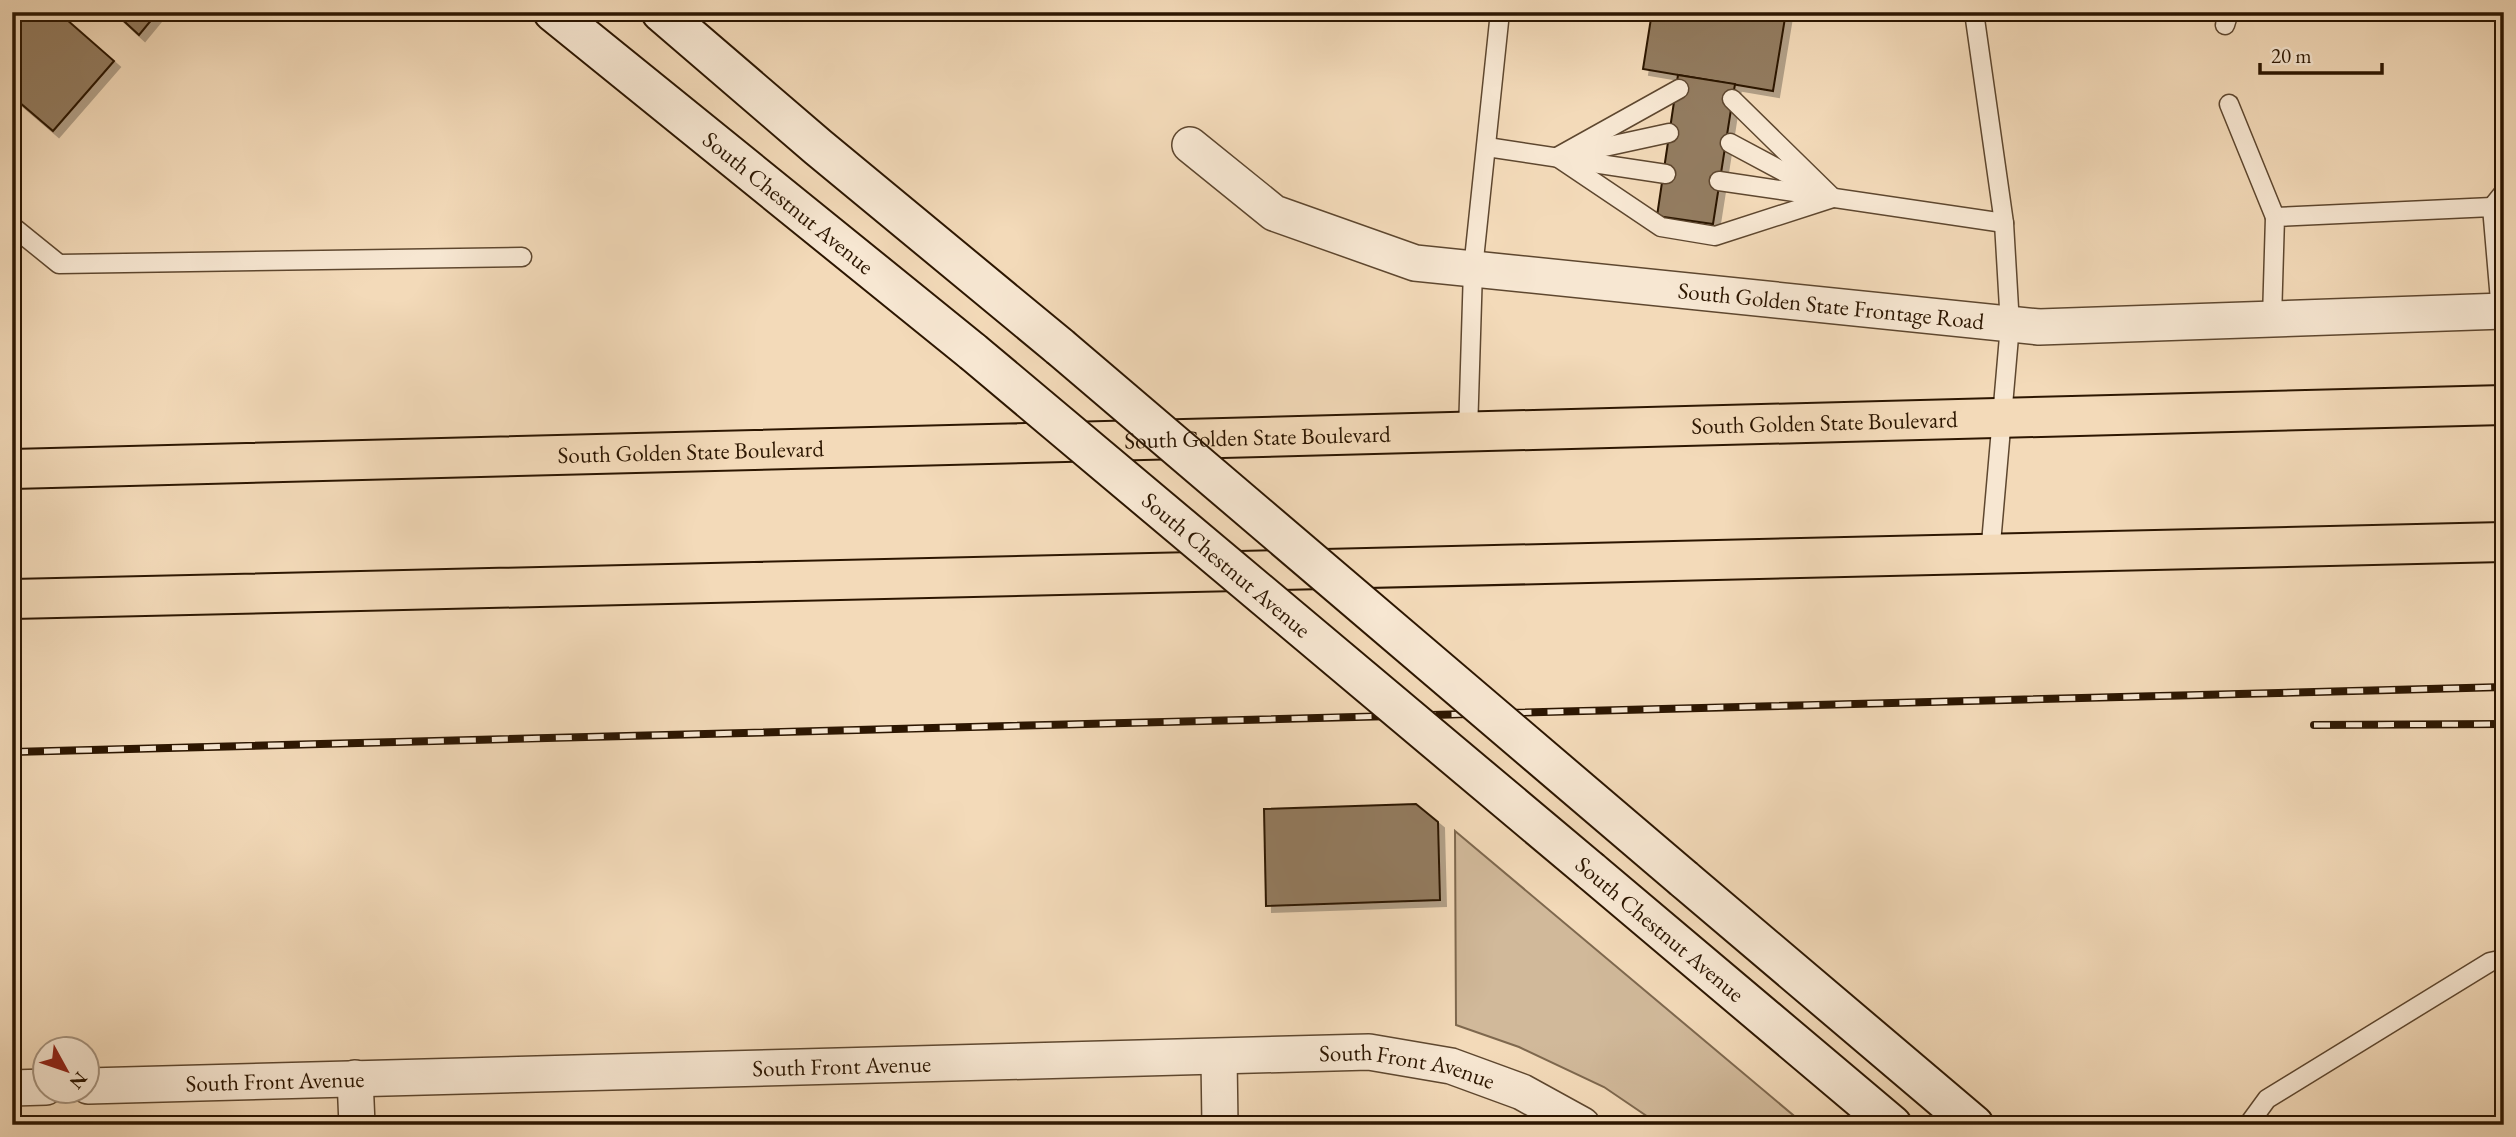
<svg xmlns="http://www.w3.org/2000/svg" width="2516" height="1137" font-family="'EB Garamond',serif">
	<defs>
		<filter id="shadow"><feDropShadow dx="6" dy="6" stdDeviation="0" flood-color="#0004"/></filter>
	</defs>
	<rect width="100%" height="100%" fill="#f3dab9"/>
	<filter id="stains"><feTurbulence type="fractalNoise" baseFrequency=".00286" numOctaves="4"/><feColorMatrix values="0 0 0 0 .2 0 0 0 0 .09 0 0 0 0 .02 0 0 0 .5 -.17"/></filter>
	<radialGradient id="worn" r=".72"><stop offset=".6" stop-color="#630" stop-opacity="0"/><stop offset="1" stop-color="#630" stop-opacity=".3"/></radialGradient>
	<polygon fill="#d1b99a" stroke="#7e684e" stroke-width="2" points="1455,831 1805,1125 1660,1125 1604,1087 1519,1047 1456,1025"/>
	<g fill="#937c61" stroke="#2c1601" stroke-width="2" filter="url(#shadow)">
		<polygon points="12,12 58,12 114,61 53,131 12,96"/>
		<polygon points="114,12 158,12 139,35"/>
		<polygon points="1652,12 1786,12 1773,91 1643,69"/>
		<polygon points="1678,75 1735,84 1713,224 1657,216"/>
		<polygon points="1416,804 1438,822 1440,900 1266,906 1264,809"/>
	</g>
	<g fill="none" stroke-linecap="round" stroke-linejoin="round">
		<g stroke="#5e472f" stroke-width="21">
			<g id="lane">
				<polyline points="1974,12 2004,223 2010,325 1990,555"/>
				<polyline points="2225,25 2229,12"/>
				<polyline points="1732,99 1833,198"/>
				<polyline points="2229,104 2275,217"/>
				<polyline points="1730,143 1814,188"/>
				<polyline points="1487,147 1666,174"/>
				<polyline points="1577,153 1669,133"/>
				<polyline points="1557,157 1661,227 1715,236 1833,198"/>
				<polyline points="1557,157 1679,89"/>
				<polyline points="1719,181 2004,223"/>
				<polyline points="2492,207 2504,192"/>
				<polyline points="12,226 59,264 522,257"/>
				<polyline points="2272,319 2275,217 2492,207 2501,312"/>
				<polyline points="1468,432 1473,269 1500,12"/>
				<polyline points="2248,1125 2267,1099 2490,962 2504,959"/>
			</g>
		</g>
		<g stroke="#5e472f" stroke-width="38">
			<g id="street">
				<path id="s1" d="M1190 145 1274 213 1415 263 2039 327 2504 311"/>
				<polyline points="1219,1058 1220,1125"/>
				<polyline points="355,1078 357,1125"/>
				<path id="s2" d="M88 1086 1369 1052 1451 1066 1522 1092 1582 1125"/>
				<polyline points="12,1088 46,1087"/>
			</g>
		</g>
		<g stroke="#2c1601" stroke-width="42">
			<g id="secondary">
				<path id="s3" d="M553 12 973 352"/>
				<polyline points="661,12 818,147 1060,347"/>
				<polyline points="1591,871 1892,1125"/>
				<polyline points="1684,879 1974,1125"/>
			</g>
		</g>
		<g stroke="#2c1601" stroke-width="42">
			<g id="primary">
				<path id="s4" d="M12 469 2504 405"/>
				<polyline points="12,599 2504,542"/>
			</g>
		</g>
		<use href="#lane" stroke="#f7e7d2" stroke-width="18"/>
		<use href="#street" stroke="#f7e7d2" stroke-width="35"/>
		<use href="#secondary" stroke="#f7e7d2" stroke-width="38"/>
		<use href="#primary" stroke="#f3dab9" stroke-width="38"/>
		<g stroke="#2c1601" stroke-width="8">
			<g id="rail">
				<polyline points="2314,725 2504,724"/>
				<polyline points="12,752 2504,687"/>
			</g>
		</g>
		<use href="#rail" stroke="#f7e7d2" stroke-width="5" stroke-dasharray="16" stroke-linecap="butt"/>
		<g stroke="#2c1601" stroke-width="42" stroke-linecap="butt">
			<g id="secondary-bridge">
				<polyline points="1060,347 1684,879"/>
				<path id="s5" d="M973 352 1591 871"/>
			</g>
		</g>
		<use href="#secondary-bridge" stroke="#f7e7d2" stroke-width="38"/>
	</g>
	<g text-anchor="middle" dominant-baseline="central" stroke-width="6" stroke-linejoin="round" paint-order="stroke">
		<g font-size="23" fill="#2c1601" stroke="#f7e7d2">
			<text stroke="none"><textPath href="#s3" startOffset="303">South Chestnut Avenue</textPath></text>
			<text stroke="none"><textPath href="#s1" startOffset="676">South Golden State Frontage Road</textPath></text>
			<text stroke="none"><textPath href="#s4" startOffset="1813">South Golden State Boulevard</textPath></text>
			<text stroke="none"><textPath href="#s4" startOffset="1246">South Golden State Boulevard</textPath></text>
			<text stroke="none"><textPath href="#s4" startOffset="679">South Golden State Boulevard</textPath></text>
			<text stroke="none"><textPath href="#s5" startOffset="331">South Chestnut Avenue</textPath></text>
			<text transform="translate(1660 929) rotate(40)">South Chestnut Avenue</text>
			<text stroke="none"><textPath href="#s2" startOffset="754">South Front Avenue</textPath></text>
			<text stroke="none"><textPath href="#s2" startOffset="1321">South Front Avenue</textPath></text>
			<text stroke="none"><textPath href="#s2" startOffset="187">South Front Avenue</textPath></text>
		</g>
	</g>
	<rect width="2516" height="1137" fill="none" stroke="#f3dab9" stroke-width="42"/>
	<rect x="14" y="14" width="2488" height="1109" fill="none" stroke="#2c1601" stroke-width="3.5"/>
	<rect x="21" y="21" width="2474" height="1095" fill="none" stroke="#2c1601" stroke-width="2"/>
	<g transform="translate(66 1070) rotate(130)"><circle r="33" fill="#f7e7d2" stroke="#a6937e" stroke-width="2"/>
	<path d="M0-5L12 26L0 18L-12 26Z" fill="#8f2418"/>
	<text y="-10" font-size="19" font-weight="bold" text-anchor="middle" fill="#2c1601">N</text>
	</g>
	<path d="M2260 63v10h122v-10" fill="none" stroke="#2c1601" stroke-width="3.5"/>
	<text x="2271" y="63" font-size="21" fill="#2c1601" stroke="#f7e7d2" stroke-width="5" paint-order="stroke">20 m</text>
	<rect width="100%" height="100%" filter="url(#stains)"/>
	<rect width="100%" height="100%" fill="url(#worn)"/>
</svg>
